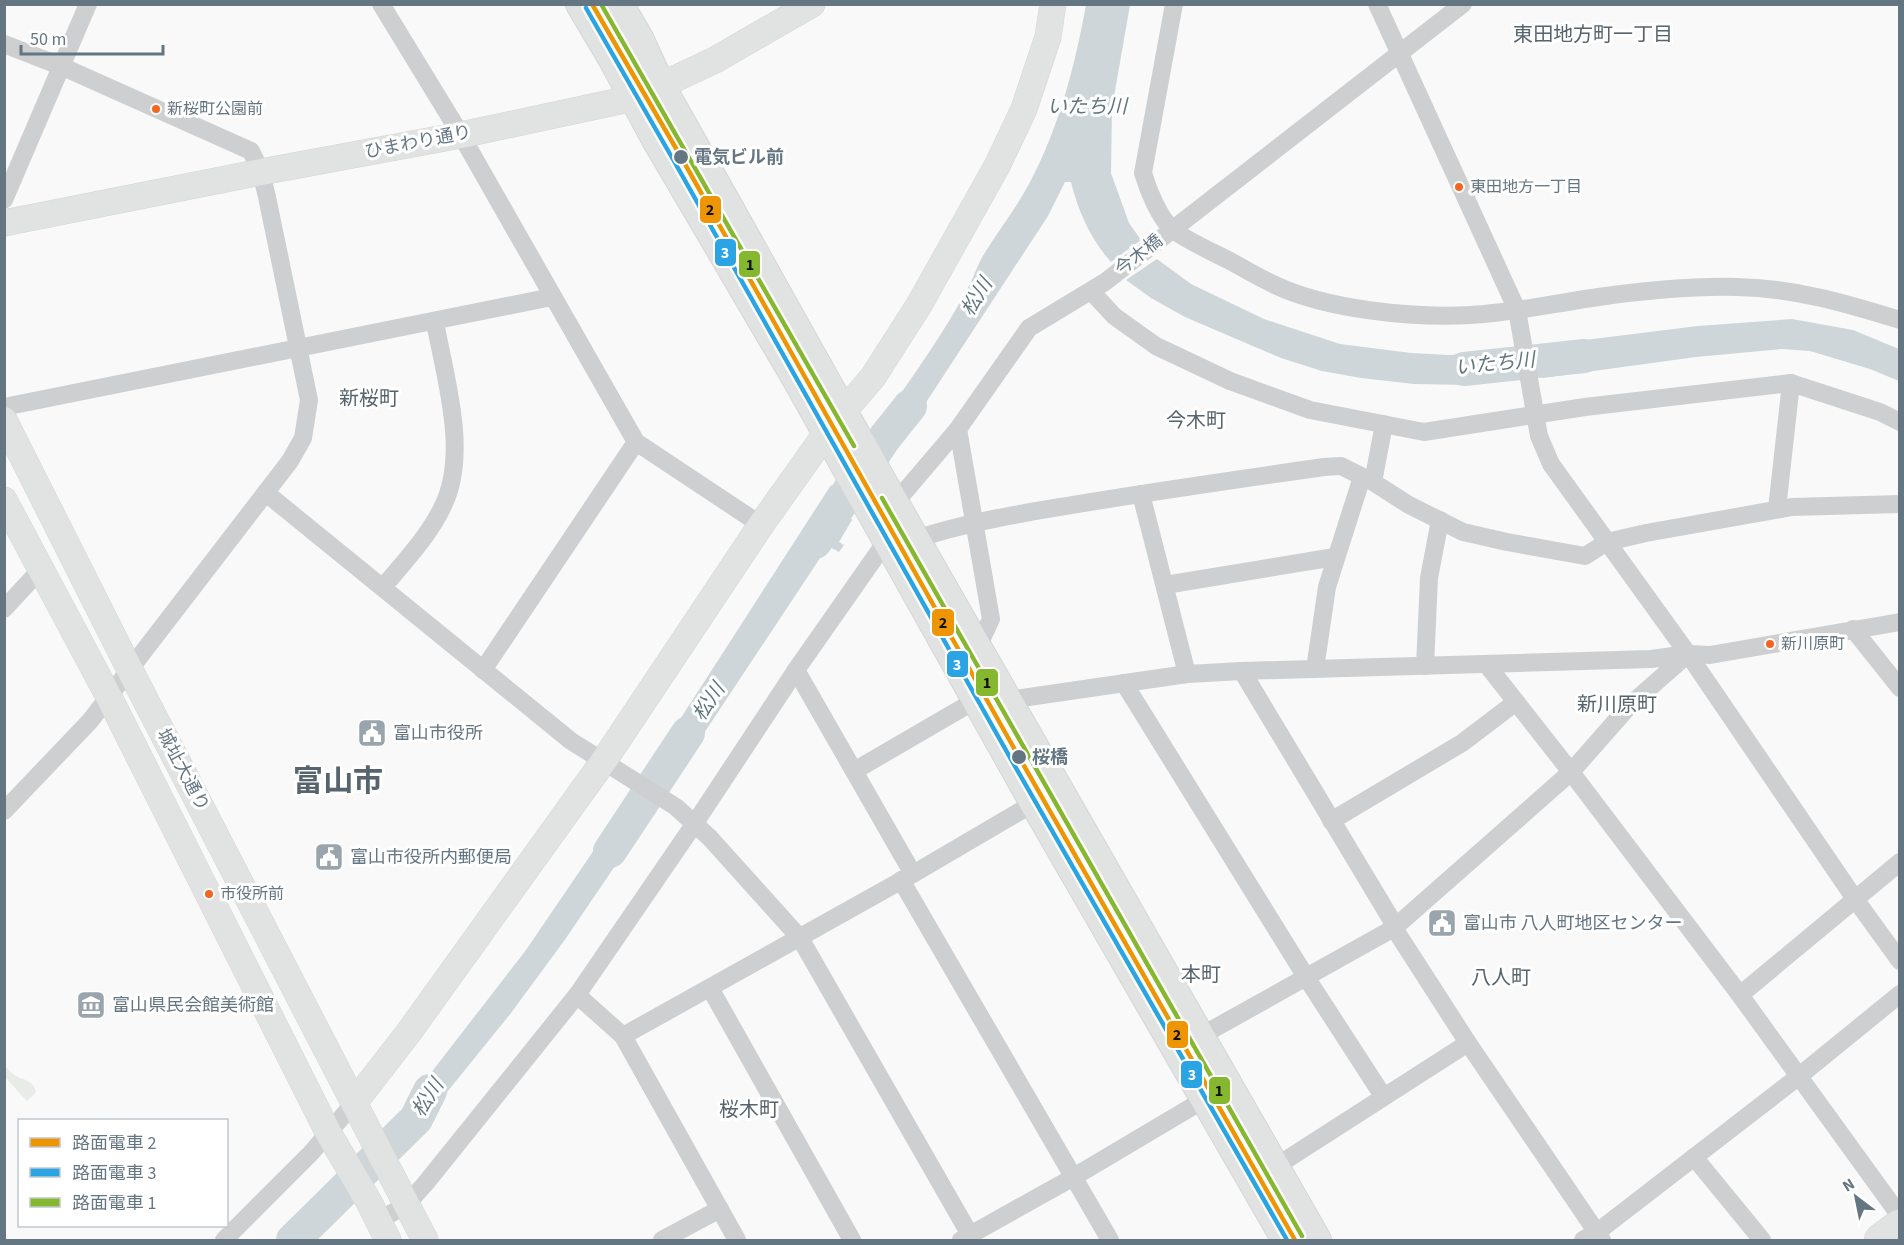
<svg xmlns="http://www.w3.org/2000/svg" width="1904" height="1245" font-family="'Source Sans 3','Noto Sans JP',sans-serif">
	<rect width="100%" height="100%" fill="#f9f9f9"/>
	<path fill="#e8ebe6" d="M4 1065C7 1067 9 1071 12 1073 21 1081 33 1078 36 1092L27 1101 5 1077Z"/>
	<g fill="#ced6d9">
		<path d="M1086 5H1130L1112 108 1111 173 1129 223 1141 240 1111 262C1091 240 1078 211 1071 182H1065L1048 216 891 456 872 427 881 422C912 377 945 332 970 284 974 276 977 267 981 259 996 233 1016 209 1030 182 1059 128 1075 65 1086 5Z"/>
		<polygon points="1157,259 1191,284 1264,319 1340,344 1411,353 1448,355 1480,354 1509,351 1515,380 1469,385 1414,384 1361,378 1322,371 1281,358 1185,317 1151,298 1126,280"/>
		<polygon points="1792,319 1853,330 1899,349 1899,381 1870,369 1810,351 1782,349 1696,357 1542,378 1536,346 1698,326"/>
		<polygon points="831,485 852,520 839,542 844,545 839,552 828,546 671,783 668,781 668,776 662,772 657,774 648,769"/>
		<polygon points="626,803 639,814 642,813 649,816 564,941 511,1013 435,1107 431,1120 413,1141 399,1118 406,1111 410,1100 526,950"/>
		<polygon points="320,1196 330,1217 308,1240 281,1240"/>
	</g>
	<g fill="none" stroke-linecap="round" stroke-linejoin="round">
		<g stroke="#ced6d9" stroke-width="34">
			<polyline points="1464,369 1584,356"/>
			<polyline points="815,542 883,440 910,406"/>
			<polyline points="610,851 688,733"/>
			<polyline points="293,1240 416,1119 430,1091"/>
		</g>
		<g stroke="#d5d6d7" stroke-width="27">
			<g id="secondary">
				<polyline points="4,223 261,172 461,135 634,98 715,60 812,4"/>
				<polyline points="4,420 130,670 425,1240"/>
				<polyline points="4,500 109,697 329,1134 369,1202 388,1240"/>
				<polyline points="354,1103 409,1032 603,762 761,525 832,425 873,377 919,305 997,166 1024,109 1048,37 1053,4"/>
			</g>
		</g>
		<g stroke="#d5d6d7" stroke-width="30">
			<g id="primary">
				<polyline points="580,4 612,58 655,138 797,380 1034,803 1286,1240"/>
				<polyline points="619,4 639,38 661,86 882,481 1317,1240"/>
			</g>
		</g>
		<g stroke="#d5d6d6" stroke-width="34">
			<polyline id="highway" points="1881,1240 1900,1226"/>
		</g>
		<g stroke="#cecfd0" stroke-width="18">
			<polyline points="381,4 461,135 636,442 761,525"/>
			<path d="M1174 4 1143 173C1148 190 1159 217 1172 229 1185 240 1215 253 1232 262 1246 270 1260 278 1275 285 1328 310 1413 318 1471 315 1511 313 1551 304 1592 298 1636 291 1692 286 1736 287 1794 288 1845 303 1900 320"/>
			<polyline points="1377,4 1517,310 1539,436 1551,464 1688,654 1855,899 1900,961"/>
			<polyline points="4,44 63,67 251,151 261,172 267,197 309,400 303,438 290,461 90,721 4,811"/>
			<polyline points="4,200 88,4"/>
			<polyline points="1091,291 1114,316 1156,346 1230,381 1310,410 1424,432 1585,407 1791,383 1880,412 1900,422"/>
			<polyline points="4,407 552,297"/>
			<polyline points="958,429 991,619 978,647"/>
			<polyline points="1373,482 1384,424"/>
			<polyline points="266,493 571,741 676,807 710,838 800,938 973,1240"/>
			<polyline points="1141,494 1187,674"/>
			<polyline points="895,503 958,429 1029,328 1105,282 1463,4"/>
			<polyline points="1777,509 1791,383"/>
			<path d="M916 539C967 522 1019 514 1072 505 1156 491 1240 479 1324 467L1341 466 1373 482 1409 505 1463 532 1507 542 1585 556 1607 542 1646 533 1792 507 1900 504"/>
			<polyline points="1165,585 1335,557"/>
			<path d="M383 587C404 562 429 536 443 506 469 453 445 378 435 322"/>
			<polyline points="4,609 41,569"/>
			<polyline points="1853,629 1900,688"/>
			<polyline points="1487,665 1571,772 1740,995 1900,1216"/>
			<polyline points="1425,666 1429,578 1440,520"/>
			<polyline points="1315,669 1327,587 1362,477"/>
			<polyline points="483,670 636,442"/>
			<polyline points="796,670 913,874"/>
			<polyline points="1242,671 1391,919 1394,928 1468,1043 1602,1240"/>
			<polyline points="1124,683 1306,977 1383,1096"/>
			<polyline points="1008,700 1187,674 1242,671 1651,659 1688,654 1710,655 1900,622"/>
			<polyline points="854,771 976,700"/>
			<polyline points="1331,821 1462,743 1516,702"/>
			<polyline points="901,880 1110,1240"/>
			<polyline points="710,988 852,1240"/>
			<polyline points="577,995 623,1036 737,1240"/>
			<polyline points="1740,995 1900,862"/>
			<polyline points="623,1036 913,874 1034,803"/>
			<polyline points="1199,1037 1394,928 1571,772 1630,705 1688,654"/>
			<polyline points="1694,1157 1762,1240"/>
			<polyline points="1275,1167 1468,1043"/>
			<polyline points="378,1221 406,1205 425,1184 577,995 695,823 796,670 887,540"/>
			<polyline points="224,1240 311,1153 354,1103"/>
			<polyline points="662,1240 720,1209"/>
			<polyline points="961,1240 1072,1178 1205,1099"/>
			<polyline points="1583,1240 1596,1233 1798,1077 1900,994"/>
		</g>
		<use href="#secondary" stroke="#e1e2e2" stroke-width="26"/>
		<use href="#primary" stroke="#e1e2e2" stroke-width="28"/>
		<use href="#highway" stroke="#e1e2e2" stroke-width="33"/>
		<g stroke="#fff" stroke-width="9">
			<polyline id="tram-1" points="592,4 681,157 1019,757 1295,1240"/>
		</g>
		<g stroke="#fff" stroke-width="9">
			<polyline id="tram-2" points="586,8 674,161 1012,761 1287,1240"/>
		</g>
		<g stroke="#fff" stroke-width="9">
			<g id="tram-3">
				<polyline points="601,4 854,446"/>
				<polyline points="882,498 1302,1236"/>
			</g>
		</g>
		<use href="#tram-1" stroke="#ee9503" stroke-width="4.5"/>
		<use href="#tram-2" stroke="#2aa4e3" stroke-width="4.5"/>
		<use href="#tram-3" stroke="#85b72f" stroke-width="4.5"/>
	</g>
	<defs>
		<g id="civic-square" transform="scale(1.5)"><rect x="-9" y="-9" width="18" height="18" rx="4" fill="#99a4ac" stroke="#fff"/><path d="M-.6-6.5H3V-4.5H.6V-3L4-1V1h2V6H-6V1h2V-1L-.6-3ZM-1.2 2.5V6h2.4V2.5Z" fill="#fff"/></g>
		<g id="museum-square" transform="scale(1.5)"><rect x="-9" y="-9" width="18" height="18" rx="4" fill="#99a4ac" stroke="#fff"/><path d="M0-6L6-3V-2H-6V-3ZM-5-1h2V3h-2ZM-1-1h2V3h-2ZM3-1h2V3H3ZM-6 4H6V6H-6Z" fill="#fff"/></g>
	</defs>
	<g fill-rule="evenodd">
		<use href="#civic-square" x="372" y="733"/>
		<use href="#civic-square" x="329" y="857"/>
		<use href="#civic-square" x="1442" y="923"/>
		<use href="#museum-square" x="91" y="1005"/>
	</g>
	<g fill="#f26522" stroke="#fff" stroke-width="2">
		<circle cx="156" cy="109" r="5"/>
		<circle cx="1459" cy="187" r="5"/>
		<circle cx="1770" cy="644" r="5"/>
		<circle cx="209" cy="894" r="5"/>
	</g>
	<g fill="#657683" stroke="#fff" stroke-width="2">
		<circle cx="681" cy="157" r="8"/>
		<circle cx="1019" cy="757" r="8"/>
	</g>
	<g text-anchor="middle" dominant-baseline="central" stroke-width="6" stroke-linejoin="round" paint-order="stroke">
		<g font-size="16" fill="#657683" stroke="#fff" text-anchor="start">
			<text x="167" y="109">新桜町公園前</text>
			<text x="1470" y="187">東田地方一丁目</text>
			<text x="1781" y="644">新川原町</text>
			<text x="220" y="894">市役所前</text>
		</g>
		<g font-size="18" fill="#657683" stroke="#fff">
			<text transform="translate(418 142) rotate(-11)">ひまわり通り</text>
			<text transform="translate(1139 255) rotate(-38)">今木橋</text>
			<text transform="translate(183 770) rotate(62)">城址大通り</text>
		</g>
		<g font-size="18" font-weight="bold" fill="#657683" stroke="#fff" text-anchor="start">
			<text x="694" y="157">電気ビル前</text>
			<text x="1032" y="757">桜橋</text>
		</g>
		<g font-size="18" fill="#657683" stroke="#fff" text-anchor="start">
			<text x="393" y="733">富山市役所</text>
			<text x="350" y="857">富山市役所内郵便局</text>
			<text x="1463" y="923">富山市 八人町地区センター</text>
			<text x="112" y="1005">富山県民会館美術館</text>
		</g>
		<g font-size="20" fill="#57646e" stroke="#fff">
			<text x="1593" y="35">東田地方町一丁目</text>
			<text x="369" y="399">新桜町</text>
			<text x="1196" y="421">今木町</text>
			<text x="1617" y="705">新川原町</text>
			<text x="1201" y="975">本町</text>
			<text x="1501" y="978">八人町</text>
			<text x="749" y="1110">桜木町</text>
		</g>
		<g font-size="20" font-style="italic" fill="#60757c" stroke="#fff">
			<text x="1087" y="107">いたち川</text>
			<text transform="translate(977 297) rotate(-58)">松川</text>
			<text transform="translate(1495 364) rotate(-6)">いたち川</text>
			<text transform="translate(709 702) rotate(-56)">松川</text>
			<text transform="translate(428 1098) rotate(-57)">松川</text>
		</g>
		<g font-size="30" font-weight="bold" fill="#57646e" stroke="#fff">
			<text x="338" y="781">富山市</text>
		</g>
	</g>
	<g stroke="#fff" stroke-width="2">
		<rect x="699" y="195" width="23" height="29" rx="6" fill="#ee9503"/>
		<rect x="714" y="238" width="23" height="29" rx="6" fill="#2aa4e3"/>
		<rect x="738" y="250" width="23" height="28" rx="6" fill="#85b72f"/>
		<rect x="931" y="608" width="24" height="29" rx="6" fill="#ee9503"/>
		<rect x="946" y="650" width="23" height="28" rx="6" fill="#2aa4e3"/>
		<rect x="975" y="668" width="24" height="29" rx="6" fill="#85b72f"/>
		<rect x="1166" y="1020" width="23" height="29" rx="6" fill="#ee9503"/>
		<rect x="1180" y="1060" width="23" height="29" rx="6" fill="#2aa4e3"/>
		<rect x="1208" y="1076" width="23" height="29" rx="6" fill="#85b72f"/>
	</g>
	<g font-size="16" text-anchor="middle" font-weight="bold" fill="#fff">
		<text x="725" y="258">3</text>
		<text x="957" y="670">3</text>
		<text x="1192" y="1080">3</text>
	</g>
	<g font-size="16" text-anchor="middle" font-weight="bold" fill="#111">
		<text x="710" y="215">2</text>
		<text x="750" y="270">1</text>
		<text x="943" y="628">2</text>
		<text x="987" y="688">1</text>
		<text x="1177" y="1040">2</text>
		<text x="1219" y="1096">1</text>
	</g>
	<rect width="1904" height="1245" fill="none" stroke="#657683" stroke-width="12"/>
	<rect x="18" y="1119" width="210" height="108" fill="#ffffff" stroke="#c1c8cd" stroke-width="1.5"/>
	<rect x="30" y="1138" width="30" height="9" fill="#ee9503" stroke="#c1c8cd" stroke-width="1.5"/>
	<text x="72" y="1149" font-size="18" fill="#657683">路面電車 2</text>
	<rect x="30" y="1168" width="30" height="9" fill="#2aa4e3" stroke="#c1c8cd" stroke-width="1.5"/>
	<text x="72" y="1179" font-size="18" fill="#657683">路面電車 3</text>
	<rect x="30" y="1198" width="30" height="9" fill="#85b72f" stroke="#c1c8cd" stroke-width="1.5"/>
	<text x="72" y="1209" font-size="18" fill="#657683">路面電車 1</text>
	<g transform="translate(1856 1197) rotate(328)" stroke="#ffffff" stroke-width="4.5" paint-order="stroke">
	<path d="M0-4.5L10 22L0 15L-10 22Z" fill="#657683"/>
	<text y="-9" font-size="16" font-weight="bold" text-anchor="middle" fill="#657683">N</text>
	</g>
	<path d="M21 45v9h142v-9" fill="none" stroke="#657683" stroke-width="3"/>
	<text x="30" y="45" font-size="18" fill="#657683" stroke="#ffffff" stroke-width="4.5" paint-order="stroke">50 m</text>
</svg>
